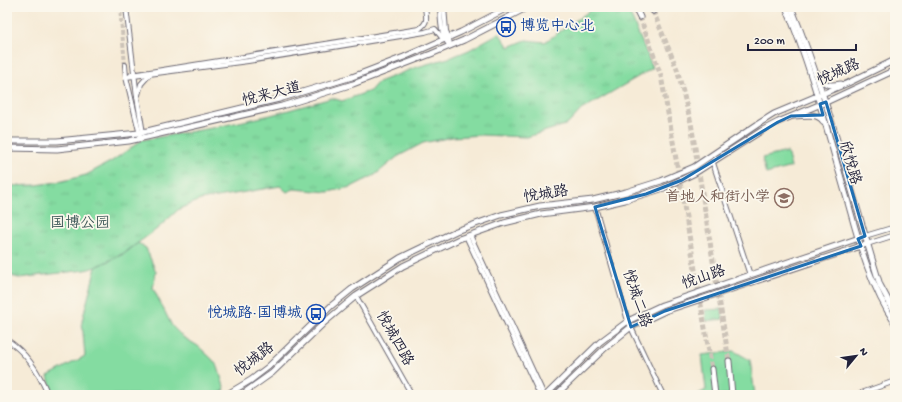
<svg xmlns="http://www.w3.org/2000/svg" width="902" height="402" font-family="'Gochi Hand','LXGW WenKai TC',sans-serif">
	<defs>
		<pattern id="park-tufts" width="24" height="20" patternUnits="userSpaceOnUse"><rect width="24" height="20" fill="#84dca1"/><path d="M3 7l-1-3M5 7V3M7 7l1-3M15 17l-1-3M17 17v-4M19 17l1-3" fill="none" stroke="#72bc8c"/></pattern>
	</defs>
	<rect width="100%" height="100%" fill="#fbf7ec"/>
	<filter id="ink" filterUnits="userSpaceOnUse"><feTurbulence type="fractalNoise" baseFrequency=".025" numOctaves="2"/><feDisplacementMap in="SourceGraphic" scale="8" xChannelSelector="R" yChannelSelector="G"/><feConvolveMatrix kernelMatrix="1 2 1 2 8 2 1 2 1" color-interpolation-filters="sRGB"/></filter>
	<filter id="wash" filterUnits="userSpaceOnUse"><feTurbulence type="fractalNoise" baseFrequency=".012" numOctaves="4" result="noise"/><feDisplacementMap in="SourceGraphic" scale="16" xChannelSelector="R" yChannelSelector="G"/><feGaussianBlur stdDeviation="0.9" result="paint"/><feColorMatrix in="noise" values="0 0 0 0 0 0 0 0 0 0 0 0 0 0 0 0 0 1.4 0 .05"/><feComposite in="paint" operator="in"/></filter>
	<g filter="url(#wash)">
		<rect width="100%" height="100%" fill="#f6ebd7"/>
		<g fill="#84dca1" stroke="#537f6e">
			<polygon points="787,152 791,167 766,174 762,158"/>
			<polygon points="138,243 146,248 156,272 153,288 172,326 183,337 198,346 212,359 218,367 225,390 216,395 53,395 48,376 85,356 82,321 96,267 124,254"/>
			<polygon points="722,309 723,319 706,321 705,310"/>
			<polygon points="734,351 750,360 755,395 696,395 706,390 702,355"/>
		</g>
		<polygon fill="url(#park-tufts)" stroke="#537f6e" points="595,7 627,7 653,68 581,110 568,124 527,137 481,135 452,137 423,143 397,157 375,175 351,187 328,192 294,189 287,192 280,186 200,200 179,209 157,229 124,253 96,267 85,270 19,278 7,275 7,186 37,185 63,181 86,175 112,161 142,140 212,128 271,115 332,98 342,101 370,91 378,82 417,67 452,57 469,50 499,33 509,47 526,40 545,42"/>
	</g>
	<g filter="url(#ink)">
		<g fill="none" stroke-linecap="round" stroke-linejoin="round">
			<polyline stroke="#ccc3b8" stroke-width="4" stroke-dasharray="4 2" stroke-linecap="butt" points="120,7 125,65"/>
			<g stroke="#ccc3b8" stroke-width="5" stroke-dasharray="5 2.5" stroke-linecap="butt">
				<polyline points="653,11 677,69 691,123 729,361"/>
				<polyline points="640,17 661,76 670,124 712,369"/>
			</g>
			<g stroke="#6c6872" stroke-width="6">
				<g id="minor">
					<polyline points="126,7 137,97 143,133"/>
					<path d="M440 7C441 21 440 35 450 46L449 38 446 31 444 7"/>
					<polyline points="125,65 126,77 140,135"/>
					<path d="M131 75 419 29C429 22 426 18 425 7"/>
					<polyline points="126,77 248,61 425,32 435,29 444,40"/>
					<polyline points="138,95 141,84 150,74"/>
					<polyline points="713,163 750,275"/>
					<polyline points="595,207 628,321 663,395"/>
					<polyline points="470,235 544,395"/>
					<polyline points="466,236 540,395"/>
					<polyline points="865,236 895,227"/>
					<polyline points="867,244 895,235"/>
					<polyline points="356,296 412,395"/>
					<path d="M7 340C27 353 39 372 48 395"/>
					<polyline points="856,395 895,381"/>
				</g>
			</g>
			<g stroke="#6c6872" stroke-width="7">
				<g id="major">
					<polyline points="635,7 640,17"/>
					<polyline points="651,7 653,11"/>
					<path d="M786 7C812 69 828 134 847 199 859 242 870 286 895 323"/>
					<path d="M791 7C828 97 851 192 880 285L895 313"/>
					<path d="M818 74C825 86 828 86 841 84"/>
					<path d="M794 116C804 116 817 112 823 121"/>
					<polyline points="7,141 57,141 139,133 279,99 352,77 404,57 461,32 509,7"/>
					<polyline points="7,148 57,149 129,141 282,106 353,84 431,54 464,40 528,7"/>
					<polyline points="729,361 732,395"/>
					<polyline points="712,369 715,395"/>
					<polyline points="226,395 251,380 268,367 331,306 352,289 400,258 456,231 501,215 540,206 593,200 626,192 661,181 694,167 758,124 774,114 848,83 895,60"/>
					<polyline points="241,395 272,373 325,322 356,296 403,266 459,239 504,223 541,214 595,207 625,200 664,188 695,173 761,131 778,122 826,102 895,70"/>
					<polyline points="546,395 600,342 628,321 662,305 865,236"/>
					<polyline points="556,395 605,348 631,327 665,311 867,244"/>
				</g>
			</g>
			<use href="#minor" stroke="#fff" stroke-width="4"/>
			<use href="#major" stroke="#fff" stroke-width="5"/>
		</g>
	</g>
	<path fill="none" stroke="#1f6fb2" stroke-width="3" stroke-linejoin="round" d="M826 102 865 236 858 239 861 246 665 311 631 327 595 207 646 194 682 180 778 122 791 116 823 115 820 104Z"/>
	<defs>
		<g id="bus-ring" transform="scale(1)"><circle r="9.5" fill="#fbf7ec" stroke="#1a4fb4" stroke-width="1.5"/><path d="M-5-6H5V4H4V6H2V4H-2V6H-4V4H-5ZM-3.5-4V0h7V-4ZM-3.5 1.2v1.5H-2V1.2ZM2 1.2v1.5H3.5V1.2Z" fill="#1a4fb4"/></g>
		<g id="school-ring" transform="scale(1)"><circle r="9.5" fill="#fbf7ec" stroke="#8d6e63" stroke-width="1.5"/><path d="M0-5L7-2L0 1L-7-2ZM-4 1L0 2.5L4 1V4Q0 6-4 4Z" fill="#8d6e63"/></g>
	</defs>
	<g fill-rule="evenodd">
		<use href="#bus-ring" x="506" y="27"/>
		<use href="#school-ring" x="784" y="198"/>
		<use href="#bus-ring" x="316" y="314"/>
	</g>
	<g text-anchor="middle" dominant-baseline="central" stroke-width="3.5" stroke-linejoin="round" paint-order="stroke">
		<g font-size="15" fill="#164399" stroke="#fbf7ec" text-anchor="start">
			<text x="520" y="27">博览中心北</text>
			<text x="302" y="314" text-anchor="end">悦城路·国博城</text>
		</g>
		<g font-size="15" fill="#22223b" stroke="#fbf7ec">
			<text transform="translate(839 73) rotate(-24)">悦城路</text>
			<text transform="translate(272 95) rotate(-14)">悦来大道</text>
			<text transform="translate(849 163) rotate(74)">欣悦路</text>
			<text transform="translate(546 195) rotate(-9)">悦城路</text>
			<text transform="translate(704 278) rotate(-19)">悦山路</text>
			<text transform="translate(636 299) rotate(71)">悦城二路</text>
			<text transform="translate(394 339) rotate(61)">悦城四路</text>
			<text transform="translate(255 360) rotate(-38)">悦城路</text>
		</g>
		<g font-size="15" fill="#785e54" stroke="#fbf7ec" text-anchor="end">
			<text x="770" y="198">首地人和街小学</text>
		</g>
		<g font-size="15" fill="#3f5a5a" stroke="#fbf7ec">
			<text x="80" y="224">国博公园</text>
		</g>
	</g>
	<rect width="902" height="402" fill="none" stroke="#fbf7ec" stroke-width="24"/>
	<g transform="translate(856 356) rotate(61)" stroke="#fbf7ec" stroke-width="3" paint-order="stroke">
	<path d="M0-3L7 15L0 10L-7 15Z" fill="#22223b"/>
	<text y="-6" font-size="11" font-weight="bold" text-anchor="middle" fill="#22223b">N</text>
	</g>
	<path d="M748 44v6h108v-6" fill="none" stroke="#22223b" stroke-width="2"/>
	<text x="754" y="44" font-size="12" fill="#22223b" stroke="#fbf7ec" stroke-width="3" paint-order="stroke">200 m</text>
</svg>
